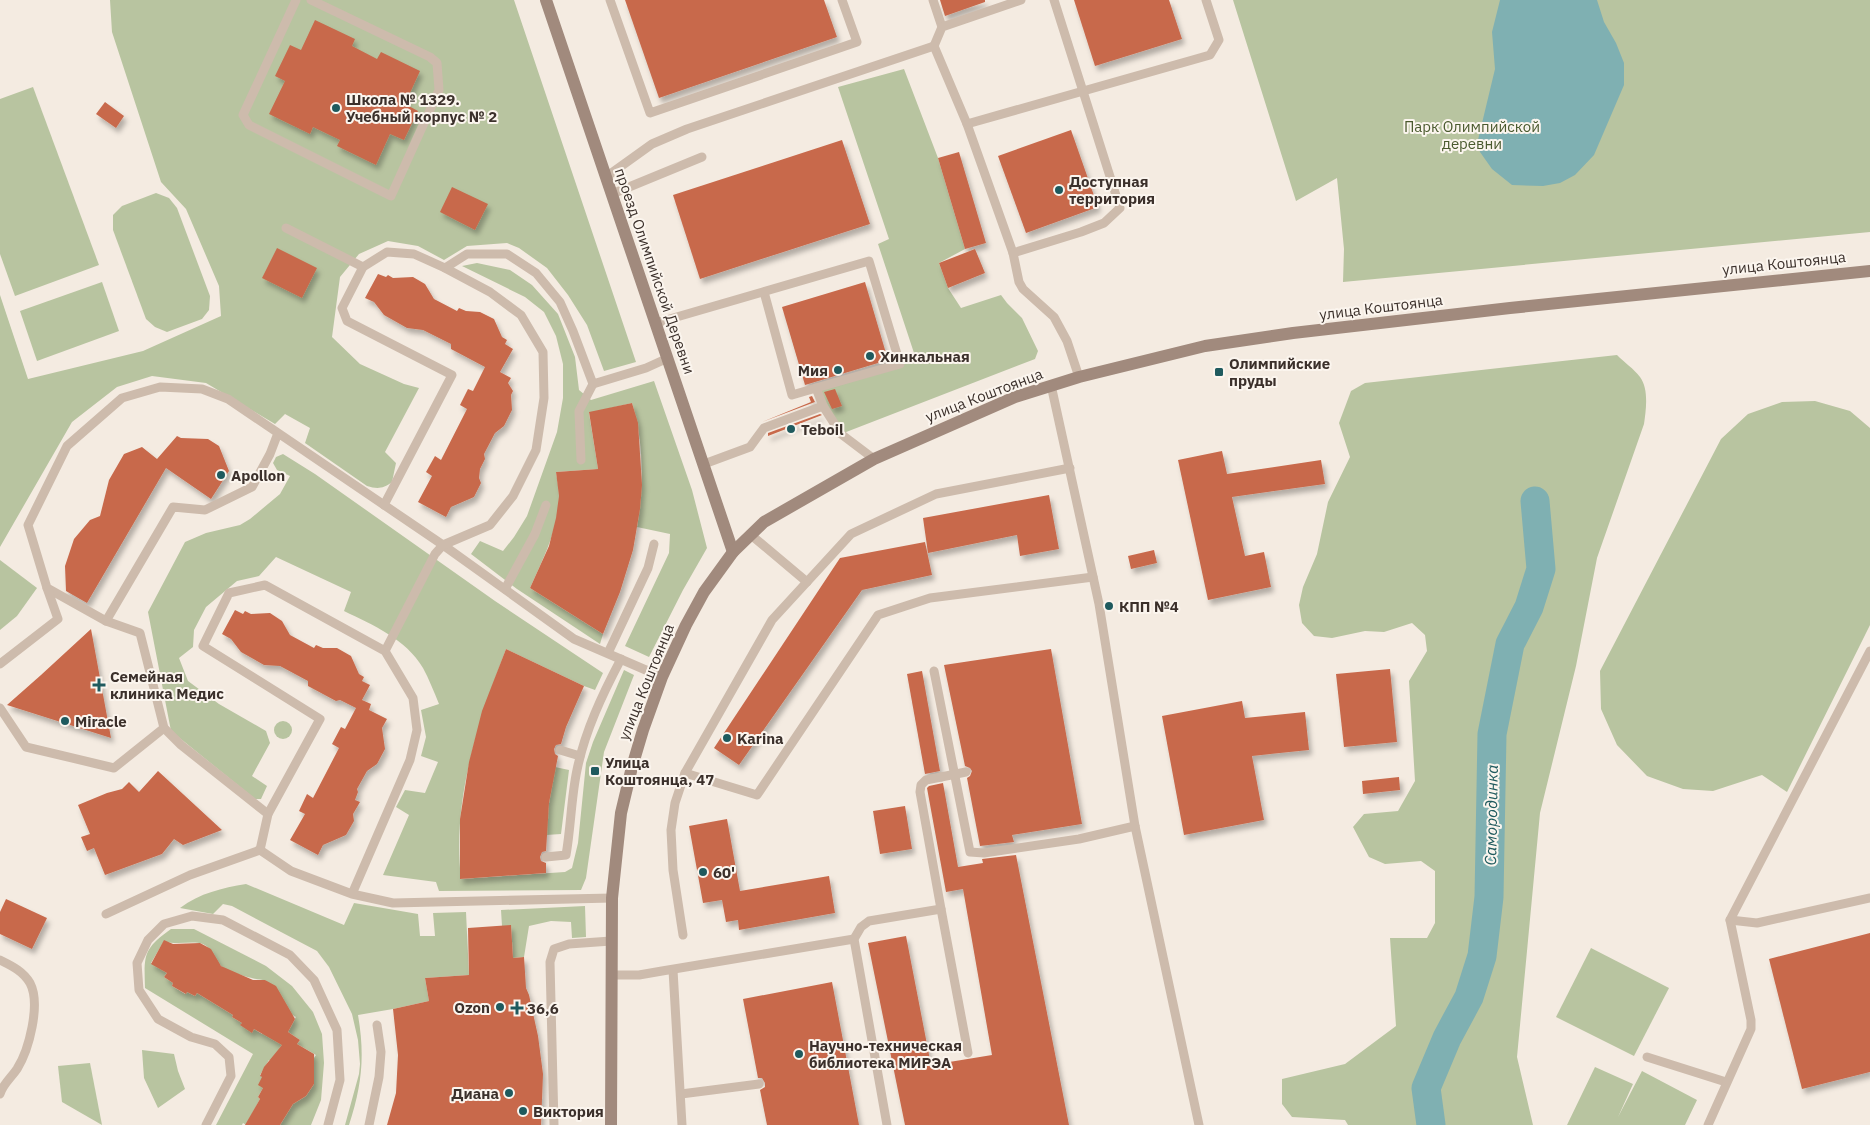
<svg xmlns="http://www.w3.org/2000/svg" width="1870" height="1125" font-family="'IBM Plex Sans',sans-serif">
	<defs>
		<filter id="shadow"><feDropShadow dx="3" dy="5" stdDeviation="2.5" flood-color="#0004"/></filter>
	</defs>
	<rect width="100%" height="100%" fill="#f4ebe1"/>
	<g fill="#b8c4a0">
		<path d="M110 0H514L636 362 604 371 587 325 568 295 547 268 519 248 507 243 467 246 444 260 418 246 388 241 359 254 340 277 332 337 360 364 404 384 419 388 385 452 396 463 392 482C383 489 377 489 367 486L305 443 310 428 285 414 275 424 206 383 152 376 117 387 72 422 0 547V295L28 379 143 351 221 316 219 286 186 209 161 182 112 32Z"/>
		<polygon points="1233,0 1870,0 1870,232 1343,282 1344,249 1337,178 1296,201"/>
		<polygon points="904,69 938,158 965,249 939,263 948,288 961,308 1001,295 1007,303 1022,318 1038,351 1035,359 841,434 816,388 916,359 878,244 889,239 838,87"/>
		<polygon points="33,87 99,265 15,296 0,254 0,99"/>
		<polygon points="156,193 169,198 177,208 210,296 209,310 202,319 167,332 155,327 146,319 113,230 113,215 122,206"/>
		<path d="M477 263 510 270 532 285 558 314 575 357 579 390 591 400 654 381 692 490 707 548 683 590 649 657 625 646 669 553 670 534 637 527C644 487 644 442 632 403L589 413 598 469 556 472C557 480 559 488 559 496 559 528 543 559 530 588L603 634 600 644 517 589 471 554 480 541 503 551 514 537 527 516 557 432 563 398V364L556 336 544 312 525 297 462 266Z"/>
		<polygon points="102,282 119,331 37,361 20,311"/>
		<path d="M1617 355C1624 362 1634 369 1640 377 1649 389 1646 410 1644 424L1597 558 1576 666 1540 813 1517 1057 1533 1125H1348L1345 1120 1292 1117 1282 1104V1079L1345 1064 1396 1026 1390 938H1427L1435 923V871L1421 861 1385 864 1369 857 1353 827 1364 814 1398 811 1415 781 1409 681 1427 651 1425 635 1412 623 1384 632 1365 631 1332 638 1314 636 1302 623 1299 605 1303 587 1317 554 1328 502 1350 457 1339 423 1351 391 1365 383Z"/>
		<polygon points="1815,401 1850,411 1870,428 1870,625 1787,792 1762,775 1713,791 1683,789 1647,776 1617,745 1601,709 1600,671 1721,439 1748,414 1782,402"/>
		<path d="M283 454 315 474 495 601 603 673 595 690 584 686 506 649C478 723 452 799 461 879L565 872 572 868 578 843 586 763 593 742 624 670 634 675 604 752 586 878 581 890 439 891 436 882 383 875 409 815 396 807 405 790 425 793 438 762 421 756 426 737 421 710 439 704C434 692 429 679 423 668 406 639 373 625 344 611L351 592 276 557 259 576 237 581 206 607 194 630 193 647 179 658 188 681 219 704 266 731 270 743 252 776 267 786 261 799H255L171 731 148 612 185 542 206 533 240 525 250 519 280 494 290 476 277 470 273 463 276 457Z"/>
		<polygon points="0,560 37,588 17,616 0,630"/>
		<circle cx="283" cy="730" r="9"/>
		<polygon points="555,767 569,770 561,834 546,835 549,803"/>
		<path d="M246 884 344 925 354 903 418 914 420 936H435L433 913 466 912 469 975 425 978 429 1001 393 1009 358 1015C365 1056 362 1085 349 1125H345L359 1074 360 1064 358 1040 352 1014 329 967 317 951 232 906 223 904 213 914 180 908C200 893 222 888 246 884Z"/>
		<polygon points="585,906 586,937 572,938 571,922 551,921 529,926 524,957 513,958 511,926 502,926 501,910"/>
		<path d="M171 929H194L266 966 292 986 313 1012 322 1034 324 1063 321 1100 311 1125H280L293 1104 306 1096 314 1084 310 1064 316 1055 297 1044 300 1040 288 1032 296 1017 289 1013 265 980C255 980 227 972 220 965 213 957 213 949 203 944 191 940 178 946 164 941L151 963 167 973 164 977 173 983 172 986 185 994 187 992 195 996 197 993 233 1015 232 1017 242 1023 241 1025 252 1032 254 1029 262 1034 264 1031 284 1042 272 1061 269 1060 260 1075 262 1077 263 1088 258 1097 260 1099 246 1125 243 1123 242 1125H216L253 1054 145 988C144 955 143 949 171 929Z"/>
		<polygon points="1591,948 1669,988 1634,1056 1556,1017"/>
		<polygon points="142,1050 174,1054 178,1071 185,1089 158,1108 144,1078"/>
		<polygon points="90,1063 102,1125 62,1102 58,1066"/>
		<polygon points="1595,1067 1633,1084 1618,1117 1642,1071 1697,1100 1685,1125 1567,1125"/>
	</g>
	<polygon fill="#7fb0b2" points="1500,0 1597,0 1604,22 1616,43 1624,63 1624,85 1594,155 1575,175 1560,183 1543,186 1512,185 1492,169 1480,152 1477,144 1495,69 1492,32"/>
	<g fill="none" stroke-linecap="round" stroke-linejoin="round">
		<polyline stroke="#7fb0b2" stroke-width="29" points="1431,1125 1426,1088 1447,1038 1469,997 1482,956 1489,897 1492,734 1510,644 1529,607 1541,569 1535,501"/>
	</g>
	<g fill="#c8694b" filter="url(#shadow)">
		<polygon points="625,0 824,0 837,37 659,98"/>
		<polygon points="940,0 985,0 985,2 945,16"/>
		<polygon points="1074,0 1169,0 1182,39 1095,66"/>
		<polygon points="315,20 355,39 352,46 377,59 381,52 420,71 405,104 418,111 404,140 390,134 376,165 337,146 340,140 313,127 310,134 269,114 285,81 275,76 290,45 301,50"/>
		<polygon points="105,102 124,116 116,128 96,114"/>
		<polygon points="1071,130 1098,207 1026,233 998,156"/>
		<polygon points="842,140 870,224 700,279 673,195"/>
		<polygon points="959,152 986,243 965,249 938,158"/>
		<polygon points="452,187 488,204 475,230 440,212"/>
		<polygon points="277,248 317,268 302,298 262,278"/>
		<polygon points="975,249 985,273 948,288 939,263"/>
		<polygon points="378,274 386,277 388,275 393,278 413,277 425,284 434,299 457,311 459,308 466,311 480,312 494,319 502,337 507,340 505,344 513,349 500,372 511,378 508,383 513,391 511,395 512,410 504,426 495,433 484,454 485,459 480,469 479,478 481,483 474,497 451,507 446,517 418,502 432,476 426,472 435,456 441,460 467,409 460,405 468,389 473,391 485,367 451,349 451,344 423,330 407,328 384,315 374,302 365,298"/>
		<polygon points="865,282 888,360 805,385 782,307"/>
		<polygon points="835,389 842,406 832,409 824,392"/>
		<polygon points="812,396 815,402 762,422 811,402 809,397"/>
		<polygon points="632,403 638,423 642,485 640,509 633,550 620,592 603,634 530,588 549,546 556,518 559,496 556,472 598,469 589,412"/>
		<polygon points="820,414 822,415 768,436 768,433"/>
		<polygon points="177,436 181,438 208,439 219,446 229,471 211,499 166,468 87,603 66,591 65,566 74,539 90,520 100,516 109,480 124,454 142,447 157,459"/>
		<polygon points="1222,451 1227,474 1321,460 1325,484 1232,497 1245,556 1264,552 1271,587 1208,600 1178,460"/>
		<polygon points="1049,495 1059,549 1020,556 1017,535 928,553 923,518"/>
		<polygon points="925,542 932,575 862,590 739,765 714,748 840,558"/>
		<polygon points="1154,550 1157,563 1131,569 1128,556"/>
		<polygon points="235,610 243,614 245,611 251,614 270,613 282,621 290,635 314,648 316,645 323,648 337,648 351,656 359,674 364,677 362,681 370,685 362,700 371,704 369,710 387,719 382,728 385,749 377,764 367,771 357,789 358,792 355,800 360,802 353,814 354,821 346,835 323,845 318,855 290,840 305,814 299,811 307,794 313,798 339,748 332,744 341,727 345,729 356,708 340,700 336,701 308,686 308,681 280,666 264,665 241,652 231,639 222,634"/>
		<polygon points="91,629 111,738 7,705 41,675"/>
		<polygon points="506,649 584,686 566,727 561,744 556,745 554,749 555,754 558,756 549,803 546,851 542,852 540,857 541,861 546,863 546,873 460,879 460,819 469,762 482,711"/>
		<polygon points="1051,649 1082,824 1012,835 1014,842 980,846 967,778 970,776 972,771 970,768 965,766 944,665"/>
		<polygon points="1390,669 1397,742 1344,747 1336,674"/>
		<polygon points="922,671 940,771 925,774 907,674"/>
		<polygon points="1242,701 1245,718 1305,712 1309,750 1252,756 1264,820 1184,835 1162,716"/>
		<polygon points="158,771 222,830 183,845 174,839 162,854 105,875 94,848 87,851 81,837 90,834 78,805 107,793 122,789 129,782 139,792"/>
		<polygon points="1399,777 1400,790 1363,794 1362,781"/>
		<polygon points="943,783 958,867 983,863 982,859 1016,855 1069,1125 905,1125 868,943 906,936 931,1065 992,1055 963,889 946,892 927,788 929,786"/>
		<polygon points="905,806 912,849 880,854 873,811"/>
		<polygon points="727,819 740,891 829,876 835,913 739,930 738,920 726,922 722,900 703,903 689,826"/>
		<polygon points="6,899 47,918 32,949 0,934 0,912"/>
		<polygon points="511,925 513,958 524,957 526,988 529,995 538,1036 543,1074 541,1125 387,1125 396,1093 398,1055 393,1009 429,1001 425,978 469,975 468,928"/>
		<polygon points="1870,933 1870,1072 1802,1089 1769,959"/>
		<polygon points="164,940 173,944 200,943 211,949 221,966 253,980 265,980 276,986 295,1019 288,1032 300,1040 297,1044 314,1054 314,1084 306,1096 293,1104 280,1125 245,1125 260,1099 258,1097 263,1088 258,1085 262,1077 260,1076 264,1067 282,1045 254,1029 252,1033 240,1025 242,1023 232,1017 233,1015 197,993 195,996 187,992 186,994 172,986 173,983 164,977 167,973 151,964"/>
		<polygon points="832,982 859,1125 767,1125 760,1090 765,1087 765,1083 762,1078 758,1078 743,999"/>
	</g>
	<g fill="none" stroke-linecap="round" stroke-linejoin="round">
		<g stroke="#cdbbac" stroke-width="9">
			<polyline points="296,0 243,115 249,125 391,196 439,90 437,63 430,57 311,0"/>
			<polyline points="610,0 650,113 857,42 842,0"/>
			<polyline points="933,0 942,27"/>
			<polyline points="1021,0 942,27 934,46 967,124 1013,253 1019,282 1023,289 1054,317 1067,341 1079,377"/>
			<polyline points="967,124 1210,55 1219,40 1206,0"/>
			<polyline points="606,177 652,144 687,129 934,46"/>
			<polyline points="612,194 702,157"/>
			<polyline points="286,228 363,267"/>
			<polyline points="1013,253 1081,232 1104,223 1120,208 1054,0"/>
			<polyline points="764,292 792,395 816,388"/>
			<polyline points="656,323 869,261 900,364 816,388 823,406"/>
			<polyline points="1051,385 1099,604 1135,826 1199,1125"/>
			<polyline points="278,433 270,454 252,487 205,510 173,507 106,621 47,588 28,525 67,446 122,398 160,387 202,389 228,399 443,545 574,639 662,677"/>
			<polyline points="581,460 579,411 593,384"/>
			<polyline points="704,464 750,447 764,428 823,406 841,434 874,459"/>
			<polyline points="384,505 452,375 347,321 342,308 363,267 387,252 414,254 445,268 467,254 507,254 536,273 560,302 573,331 593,384 646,368 668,358"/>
			<polyline points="751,535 807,582"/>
			<polyline points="505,589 535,534 546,505"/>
			<polyline points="106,621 140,633 164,728 181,745 268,814"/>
			<polyline points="385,651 435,554 443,545 490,525 513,496 536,450 544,398 543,352 521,315 490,292 445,268"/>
			<polyline points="608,653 648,568 654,544"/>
			<polyline points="0,664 58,619 47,588"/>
			<polyline points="934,671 970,852 984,853 1079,839 1135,826"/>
			<polyline points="0,708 26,747 114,768 164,728"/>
			<polyline points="560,750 580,756"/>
			<polyline points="685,773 757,795 878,615 930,598 1093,577"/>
			<path d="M546 857 566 855C571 827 571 798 577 770 585 731 602 695 621 659"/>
			<polyline points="352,894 410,760 417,730 413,698 385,651 265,585 229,593 203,646 320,719 268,814 260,850 291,871 352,894 393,903 612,898"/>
			<polyline points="941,909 968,1053"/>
			<polyline points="106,914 190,875 260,850"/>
			<polyline points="1730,920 1757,923 1870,898"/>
			<polyline points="683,935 673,870 671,830 675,803 685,773 772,620 851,534 936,494 1070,468"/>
			<path d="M0 960C12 966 23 971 30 983 41 1004 29 1050 17 1069 11 1078 3 1084 0 1094"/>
			<polyline points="673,970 682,1125"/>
			<polyline points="612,975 639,975 662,971 854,939"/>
			<polyline points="1647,1057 1726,1082"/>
			<polyline points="681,1094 759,1084"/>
			<polyline points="206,1125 231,1076 229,1057 215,1044 191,1037 158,1019 139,990 137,963 148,940 164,924 192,916 223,920 290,955 314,980 337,1030 340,1080 328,1125"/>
			<polyline points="369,1125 379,1077 381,1052 377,1025"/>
			<polyline points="554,1125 550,962 554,949 569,944 611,941"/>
			<polyline points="887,1125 854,939 861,927 869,921 941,909 920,792 921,785 926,780 941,777"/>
			<polyline points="1708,1125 1751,1029 1751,1020 1730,920 1870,651"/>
		</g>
		<g stroke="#a18a7d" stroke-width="12">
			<polyline points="546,0 733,552"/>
			<polyline points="611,1125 612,898 621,813 632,767 643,730 662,677 686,625 704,592 733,552 764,522 874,459 1015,397 1079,377 1205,346 1293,333 1510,308 1870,271"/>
		</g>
		<polyline stroke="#cdbbac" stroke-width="9" points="941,777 966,772"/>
	</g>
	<g fill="#1f5a5e" stroke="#fbf5ee" stroke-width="2">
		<circle cx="336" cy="108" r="5"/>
		<circle cx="1059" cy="190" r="5"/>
		<circle cx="870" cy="356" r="5"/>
		<circle cx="838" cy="370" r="5"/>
		<rect x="1214" y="367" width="10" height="10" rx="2.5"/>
		<circle cx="791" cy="429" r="5"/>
		<circle cx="221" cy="475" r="5"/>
		<circle cx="1109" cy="606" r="5"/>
		<path d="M96.5 677.5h5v5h5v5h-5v5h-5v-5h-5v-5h5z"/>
		<circle cx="65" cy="721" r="5"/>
		<circle cx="727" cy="738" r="5"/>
		<rect x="590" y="766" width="10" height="10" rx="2.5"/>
		<circle cx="703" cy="872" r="5"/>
		<circle cx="500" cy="1007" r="5"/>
		<path d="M514.5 1000.5h5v5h5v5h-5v5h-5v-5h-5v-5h5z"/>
		<circle cx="799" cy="1054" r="5"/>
		<circle cx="509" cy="1093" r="5"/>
		<circle cx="523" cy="1111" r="5"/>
	</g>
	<g text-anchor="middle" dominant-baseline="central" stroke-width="4" stroke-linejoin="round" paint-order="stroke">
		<g font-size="15" font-weight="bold" fill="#3b302b" stroke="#fbf5ee" text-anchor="start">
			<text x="346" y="99">Школа № 1329.<tspan x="346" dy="17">Учебный корпус № 2</tspan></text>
			<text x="1069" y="181">Доступная<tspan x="1069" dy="17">территория</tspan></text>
			<text x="880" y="356">Хинкальная</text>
			<text x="1229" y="363">Олимпийские<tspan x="1229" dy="17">пруды</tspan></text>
			<text x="828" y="370" text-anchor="end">Мия</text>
			<text x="801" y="429">Teboil</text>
			<text x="231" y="475">Apollon</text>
			<text x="1119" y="606">КПП №4</text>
			<text x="110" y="676">Семейная<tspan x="110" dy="17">клиника Медис</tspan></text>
			<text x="75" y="721">Miracle</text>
			<text x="737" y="738">Karina</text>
			<text x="605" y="762">Улица<tspan x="605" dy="17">Коштоянца, 47</tspan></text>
			<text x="713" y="872">60'</text>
			<text x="490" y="1007" text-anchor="end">Ozon</text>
			<text x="527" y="1008">36,6</text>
			<text x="809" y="1045">Научно-техническая<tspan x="809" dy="17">библиотека МИРЭА</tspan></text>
			<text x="499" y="1093" text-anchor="end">Диана</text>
			<text x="533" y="1111">Виктория</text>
		</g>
		<g font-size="15" fill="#4a5a2e" stroke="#fbf5ee">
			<text x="1472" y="126">Парк Олимпийской<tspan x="1472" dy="17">деревни</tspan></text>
		</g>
		<g font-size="15" fill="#3b302b" stroke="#fbf5ee">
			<text transform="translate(1784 263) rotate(-6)">улица Коштоянца</text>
			<text transform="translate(655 271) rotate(71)">проезд Олимпийской Деревни</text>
			<text transform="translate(1381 307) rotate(-7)">улица Коштоянца</text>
			<text transform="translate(984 395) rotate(-21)">улица Коштоянца</text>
			<text transform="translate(646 682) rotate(-68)">улица Коштоянца</text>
		</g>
		<g font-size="16" font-style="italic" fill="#1f5a5e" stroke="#fbf5ee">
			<text transform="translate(1491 815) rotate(-89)">Самородинка</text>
		</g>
	</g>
</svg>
